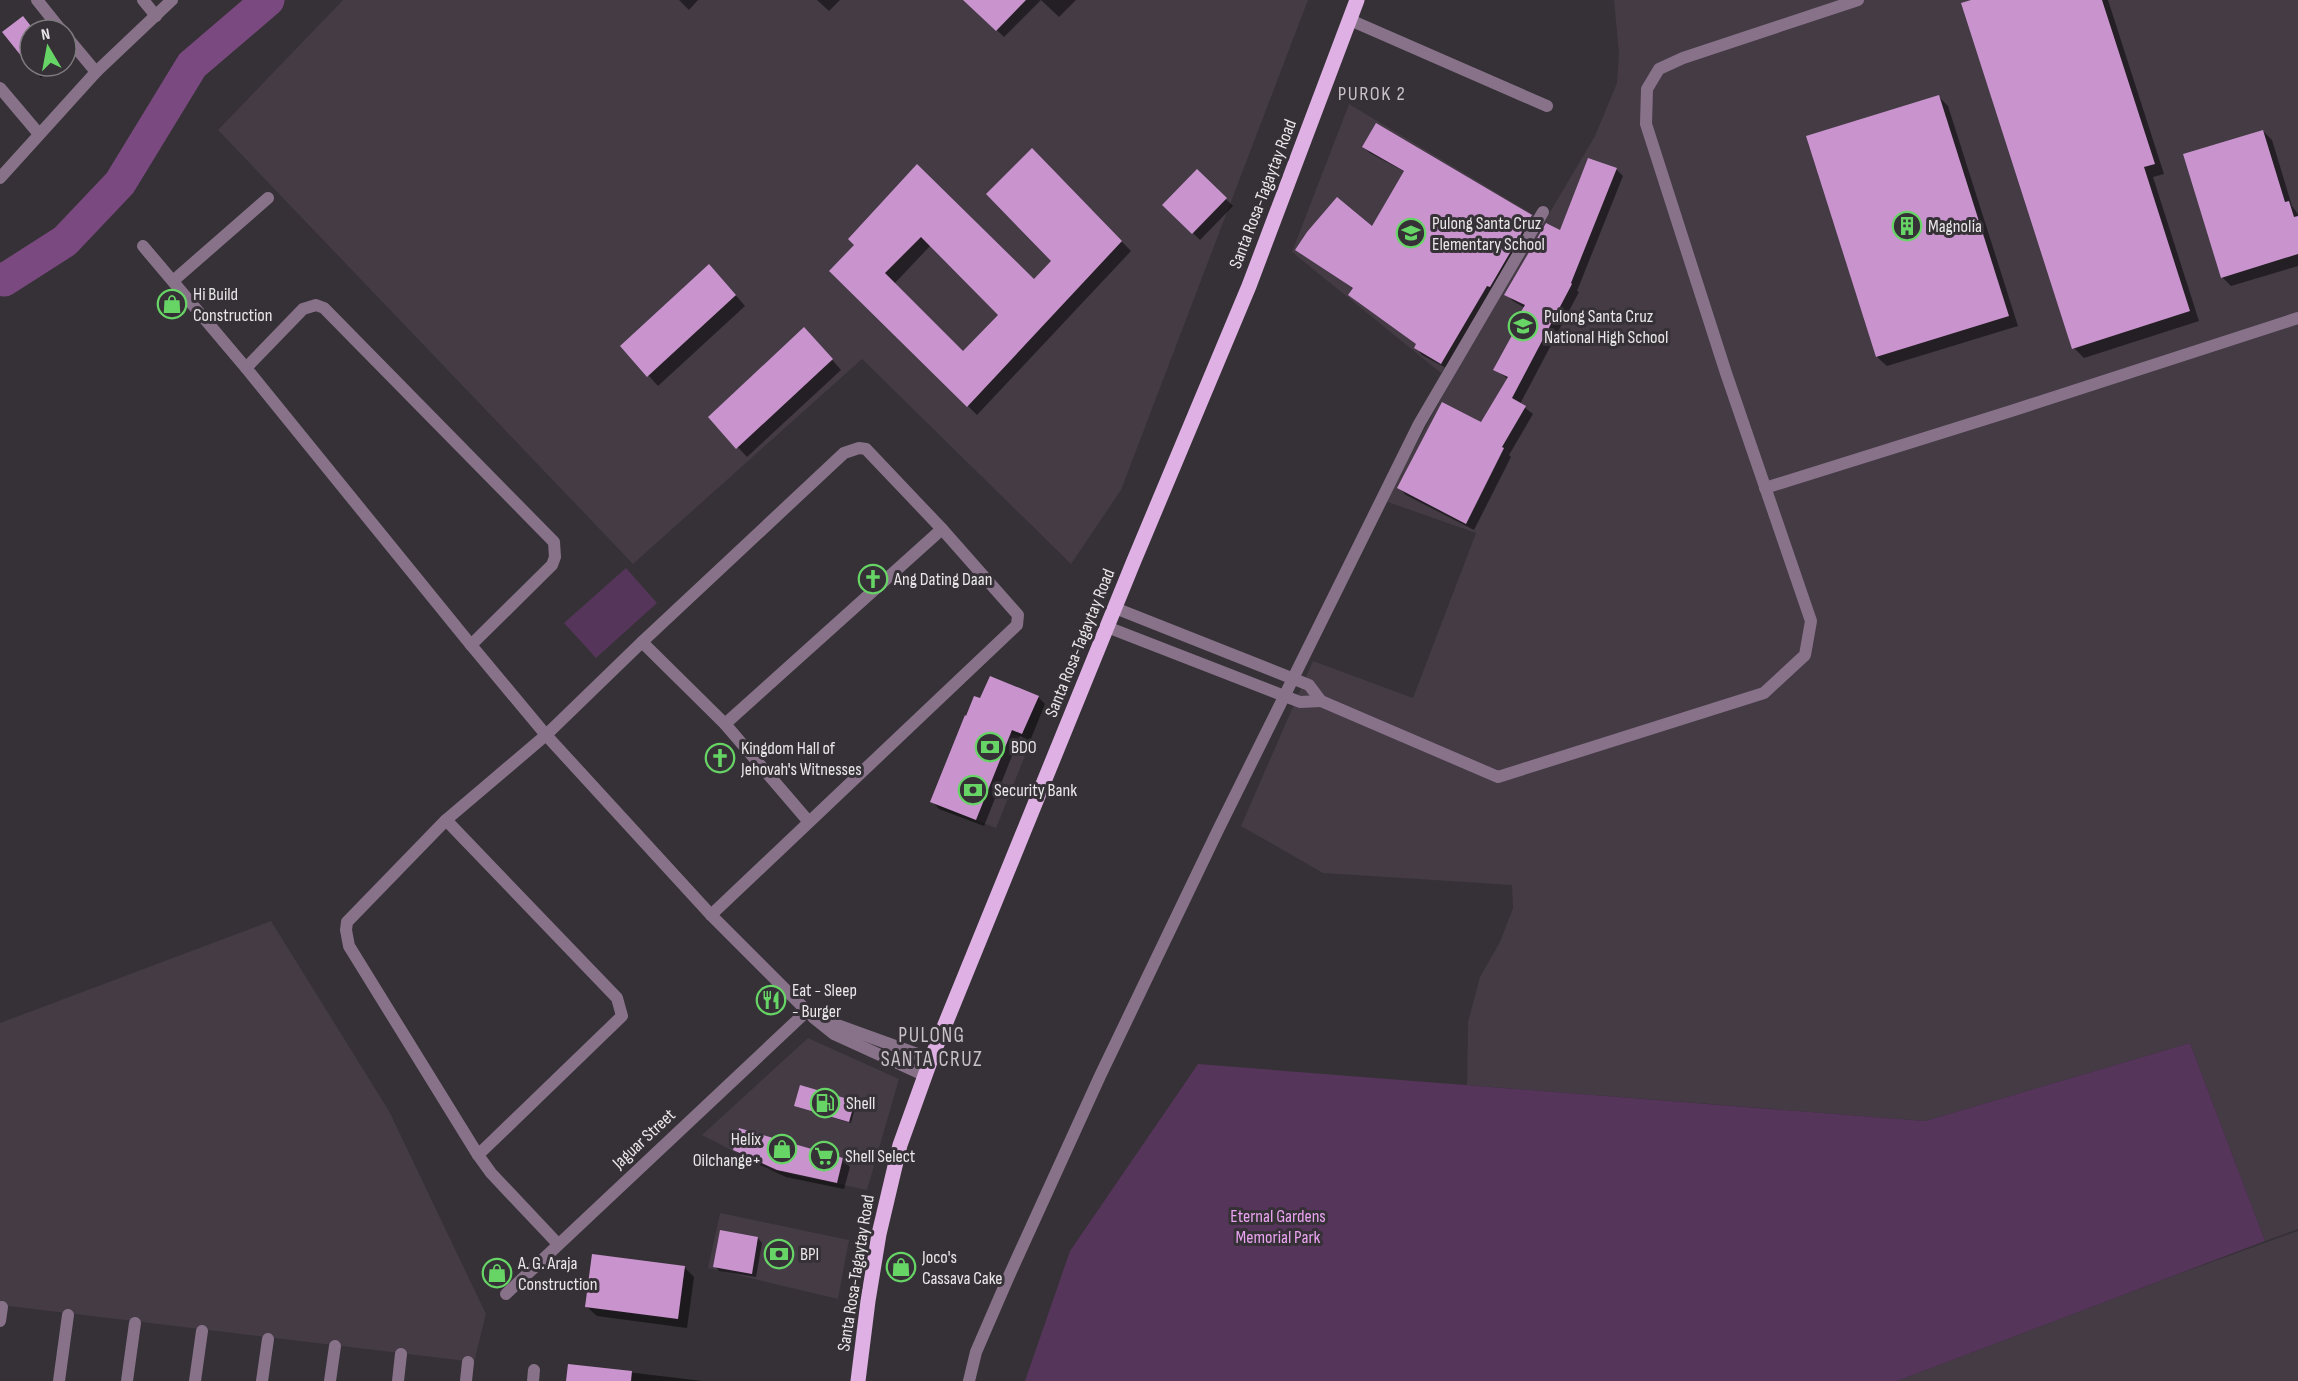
<svg xmlns="http://www.w3.org/2000/svg" width="2298" height="1381" font-family="'Sofia Sans Condensed',sans-serif">
	<rect width="100%" height="100%" fill="#353136"/>
	<g fill="#443b45">
		<polygon points="343,0 1308,0 1121,490 1071,564 862,359 633,564 218,130"/>
		<polygon points="1614,0 2298,0 2298,1229 2265,1241 2190,1043 1925,1121 1467,1085 1468,1022 1480,977 1500,942 1513,908 1512,885 1323,873 1241,826 1313,661 1413,698 1476,533 1385,501 1458,368 1595,136 1617,83 1619,54"/>
		<polygon points="1349,104 1534,215 1441,373 1292,252"/>
		<polygon points="965,715 1031,741 996,828 930,802"/>
		<polygon points="271,921 389,1111 486,1314 474,1362 0,1305 0,1023"/>
		<polygon points="808,1038 899,1079 867,1190 770,1170 702,1135"/>
		<polygon points="720,1213 849,1240 838,1299 708,1268"/>
		<polygon points="2298,1231 2298,1381 1897,1381 2176,1275"/>
	</g>
	<g fill="#553559">
		<polygon points="626,568 657,603 596,658 564,623"/>
		<polygon points="2190,1043 2265,1241 1897,1381 1025,1381 1070,1251 1198,1064 1925,1121"/>
	</g>
	<g fill="#0007" fill-rule="evenodd">
		<polygon points="679,0 698,0 689,10"/>
		<polygon points="817,0 840,0 829,11"/>
		<polygon points="965,0 1041,0 1004,37"/>
		<polygon points="1041,0 1076,0 1059,17"/>
		<polygon points="1976,0 2108,0 2164,174 2153,177 2199,321 2084,358 2074,348"/>
		<polygon points="31,66 57,66 41,78"/>
		<polygon points="1938,96 1948,106 2018,326 1887,366 1877,357 1808,137"/>
		<polygon points="2263,131 2272,140 2292,206 2298,214 2298,266 2231,286 2222,277"/>
		<polygon points="1363,147 1531,216 1537,222 1448,369 1422,355 1416,348 1418,345 1356,301 1350,295 1354,289 1297,250 1372,228 1405,172 1370,153"/>
		<path d="M1032 150 1131 251 977 415 831 271 856 245 917 167 1034 281 1053 261ZM931 245 1000 315 963 354 894 284Z"/>
		<polygon points="1616,169 1623,176 1577,291 1579,292 1520,404 1533,414 1509,455 1511,457 1474,530 1406,495 1398,487 1481,424 1508,379 1495,369 1524,317 1525,308 1513,301 1506,294"/>
		<polygon points="1197,171 1233,206 1200,240 1164,205"/>
		<polygon points="719,276 745,306 658,386 622,346"/>
		<polygon points="814,339 841,370 747,457 710,417"/>
		<polygon points="1038,697 1045,704 1030,741 1020,736 984,826 939,809 932,801 981,700"/>
		<polygon points="801,1086 855,1102 856,1104 851,1123 797,1107"/>
		<polygon points="740,1130 843,1160 850,1167 844,1189 786,1177 742,1157 734,1149"/>
		<polygon points="758,1238 762,1243 756,1277 719,1271 715,1266"/>
		<polygon points="684,1267 694,1277 687,1328 597,1316 587,1307"/>
		<polygon points="569,1365 702,1381 567,1381"/>
	</g>
	<g fill="none" stroke-linecap="round" stroke-linejoin="round">
		<polyline stroke="#79497f" stroke-width="33" points="0,279 4,280 65,241 120,183 192,65 268,0"/>
	</g>
	<g fill="#c994ce" fill-rule="evenodd">
		<polygon points="963,0 1026,0 996,31"/>
		<polygon points="1971,0 2102,0 2155,164 2144,167 2190,311 2072,349 1961,3"/>
		<polygon points="23,16 30,25 30,67 2,32"/>
		<polygon points="1939,95 2009,316 1876,357 1806,136"/>
		<polygon points="1376,123 1532,215 1490,287 1487,286 1441,364 1414,348 1416,344 1348,295 1353,288 1295,250 1307,232 1337,197 1372,226 1404,171 1362,147"/>
		<polygon points="2263,130 2285,202 2289,201 2294,217 2298,216 2298,254 2221,278 2183,154"/>
		<path d="M1032 148 1122 241 967 407 829 271 854 245 848 239 917 164 1034 279 1051 261 986 194ZM921 237 998 315 963 351 885 273Z"/>
		<polygon points="1588,158 1617,168 1571,283 1572,284 1512,398 1526,406 1502,447 1504,448 1466,524 1397,488 1442,402 1481,422 1508,377 1493,370 1522,317 1519,315 1525,305 1504,295 1546,223 1560,230"/>
		<polygon points="1197,169 1227,198 1192,234 1162,205"/>
		<polygon points="709,264 736,295 647,377 620,346"/>
		<polygon points="804,327 833,359 736,449 708,417"/>
		<polygon points="990,676 1039,696 1022,734 1012,730 976,820 930,802 965,715 966,716 974,696 980,698"/>
		<polygon points="800,1085 855,1101 849,1122 794,1106"/>
		<polygon points="739,1128 843,1158 837,1183 777,1170 733,1150"/>
		<polygon points="720,1230 758,1237 752,1274 713,1267"/>
		<polygon points="592,1254 685,1266 678,1319 585,1307"/>
		<polygon points="568,1364 632,1371 631,1381 566,1381"/>
	</g>
	<g fill="none" stroke-linecap="round" stroke-linejoin="round">
		<g stroke="#88728a" stroke-width="12">
			<polyline points="37,0 61,30"/>
			<polyline points="143,0 156,16"/>
			<polyline points="1350,20 1547,106"/>
			<polyline points="66,36 96,72"/>
			<polyline points="0,88 39,134"/>
			<polyline points="0,178 96,72 172,0"/>
			<polyline points="143,246 246,368 471,645 546,735 711,915 814,1018 834,1034 926,1076"/>
			<polyline points="173,281 268,198"/>
			<polyline points="246,368 303,309 316,305 324,308 554,542 555,557 552,565 471,645"/>
			<polyline points="1765,488 2008,412 2298,318"/>
			<polyline points="1115,608 1309,685 1321,701 1498,777 1764,693 1805,655 1811,621 1726,373 1646,124 1647,89 1659,69 1683,58 1858,0"/>
			<polyline points="1107,627 1300,702 1321,701"/>
			<polyline points="642,642 725,724 809,822"/>
			<polyline points="725,724 942,529"/>
			<polyline points="446,820 617,998 622,1016 478,1155"/>
			<polyline points="823,1024 837,1025 931,1059"/>
			<polyline points="558,1244 491,1173 478,1155 349,946 346,930 347,922 446,820 546,735 642,642 844,453 859,448 866,449 942,529 1018,615 1017,625 711,915"/>
			<polyline points="506,1294 807,1011"/>
			<polyline points="0,1321 2,1307"/>
			<polyline points="59,1381 68,1315"/>
			<polyline points="127,1381 135,1323"/>
			<polyline points="195,1381 202,1331"/>
			<polyline points="262,1381 268,1339"/>
			<polyline points="330,1381 335,1346"/>
			<polyline points="398,1381 401,1354"/>
			<polyline points="466,1381 468,1362"/>
			<polyline points="533,1381 534,1370"/>
			<polyline points="969,1381 976,1352 1008,1278 1100,1076 1218,830 1419,424 1543,212"/>
		</g>
		<polyline stroke="#deb0e3" stroke-width="15" points="858,1381 868,1301 879,1234 900,1145 931,1059 1133,563 1249,286 1357,0"/>
	</g>
	<defs>
		<g id="building-ring" transform="scale(1.5)"><circle r="9.5" fill="#353136" stroke="#67d466" stroke-width="1.5"/><path d="M-4-6H4V6H1V3H-1V6H-4ZM-2.5-4.3h1.7v1.8h-1.7ZM.8-4.3h1.7v1.8H.8ZM-2.5-1h1.7V.8h-1.7ZM.8-1h1.7V.8H.8Z" fill="#67d466"/></g>
		<g id="school-ring" transform="scale(1.5)"><circle r="9.5" fill="#353136" stroke="#67d466" stroke-width="1.5"/><path d="M0-5L7-2L0 1L-7-2ZM-4 1L0 2.5L4 1V4Q0 6-4 4Z" fill="#67d466"/></g>
		<g id="shop-ring" transform="scale(1.5)"><circle r="9.5" fill="#353136" stroke="#67d466" stroke-width="1.5"/><path d="M-5-2.5h2.3a2.7 3.5 0 0 1 5.4 0H5L5.5 6h-11ZM-1.5-2.5h3a1.5 2.3 0 0 0-3 0Z" fill="#67d466"/></g>
		<g id="church-ring" transform="scale(1.5)"><circle r="9.5" fill="#353136" stroke="#67d466" stroke-width="1.5"/><path d="M-1.2-6h2.4v3.5h3.3v2.4h-3.3V6h-2.4V-.1h-3.3v-2.4h3.3Z" fill="#67d466"/></g>
		<g id="bank-ring" transform="scale(1.5)"><circle r="9.5" fill="#353136" stroke="#67d466" stroke-width="1.5"/><path d="M-6-4H6V4H-6ZM0-2.3a2.3 2.3 0 1 0 0 4.6a2.3 2.3 0 1 0 0-4.6Z" fill="#67d466"/></g>
		<g id="restaurant-ring" transform="scale(1.5)"><circle r="9.5" fill="#353136" stroke="#67d466" stroke-width="1.5"/><path d="M-5-6h1v4h1v-4h1v4h1v-4h1v5L-1.5 .5V6h-2V.5L-5-1ZM5-6V6H3V1.5H1.5Q1.5-4 5-6Z" fill="#67d466"/></g>
		<g id="fuel-ring" transform="scale(1.5)"><circle r="9.5" fill="#353136" stroke="#67d466" stroke-width="1.5"/><path d="M-5.5-6h7V0h2V4h1.3V-2.5L3-4.5l.8-.8L6-3V5H2.5V1h-1V6h-7ZM-4.2-4.7v3.2H.2V-4.7Z" fill="#67d466"/></g>
		<g id="supermarket-ring" transform="scale(1.5)"><circle r="9.5" fill="#353136" stroke="#67d466" stroke-width="1.5"/><path d="M-6-5.5h2.5l.6 2H6L4.5 2H-2.5L-4.4-4H-6ZM-1.5 3.2a1.3 1.3 0 1 0 .1 0ZM3 3.2a1.3 1.3 0 1 0 .1 0Z" fill="#67d466"/></g>
	</defs>
	<g fill-rule="evenodd">
		<use href="#building-ring" x="1907" y="226"/>
		<use href="#school-ring" x="1411" y="233"/>
		<use href="#shop-ring" x="172" y="304"/>
		<use href="#school-ring" x="1523" y="326"/>
		<use href="#church-ring" x="873" y="579"/>
		<use href="#bank-ring" x="990" y="747"/>
		<use href="#church-ring" x="720" y="758"/>
		<use href="#bank-ring" x="973" y="790"/>
		<use href="#restaurant-ring" x="771" y="1000"/>
		<use href="#fuel-ring" x="825" y="1103"/>
		<use href="#shop-ring" x="782" y="1149"/>
		<use href="#supermarket-ring" x="824" y="1156"/>
		<use href="#bank-ring" x="779" y="1254"/>
		<use href="#shop-ring" x="901" y="1267"/>
		<use href="#shop-ring" x="497" y="1273"/>
	</g>
	<g text-anchor="middle" dominant-baseline="central" stroke-width="6" stroke-linejoin="round" paint-order="stroke">
		<g font-size="18" fill="#eae7ea" stroke="#353136">
			<text transform="translate(1263 194) rotate(-69)">Santa Rosa-Tagaytay Road</text>
			<text transform="translate(1080 643) rotate(-68)">Santa Rosa-Tagaytay Road</text>
			<text transform="translate(644 1139) rotate(-43)">Jaguar Street</text>
			<text transform="translate(856 1273) rotate(-81)">Santa Rosa-Tagaytay Road</text>
		</g>
		<g font-size="18" fill="#eae7ea" stroke="#353136" text-anchor="start">
			<text x="1432" y="223">Pulong Santa Cruz<tspan x="1432" dy="21">Elementary School</tspan></text>
			<text x="1928" y="226">Magnolia</text>
			<text x="193" y="294">Hi Build<tspan x="193" dy="21">Construction</tspan></text>
			<text x="1544" y="316">Pulong Santa Cruz<tspan x="1544" dy="21">National High School</tspan></text>
			<text x="894" y="579">Ang Dating Daan</text>
			<text x="1011" y="747">BDO</text>
			<text x="741" y="748">Kingdom Hall of<tspan x="741" dy="21">Jehovah's Witnesses</tspan></text>
			<text x="994" y="790">Security Bank</text>
			<text x="792" y="990">Eat - Sleep<tspan x="792" dy="21">- Burger</tspan></text>
			<text x="846" y="1103">Shell</text>
			<text x="761" y="1139" text-anchor="end">Helix<tspan x="761" dy="21">Oilchange+</tspan></text>
			<text x="845" y="1156">Shell Select</text>
			<text x="800" y="1254">BPI</text>
			<text x="922" y="1257">Joco's<tspan x="922" dy="21">Cassava Cake</tspan></text>
			<text x="518" y="1263">A. G. Araja<tspan x="518" dy="21">Construction</tspan></text>
		</g>
		<g font-size="18" fill="#e9a3f0" stroke="#353136">
			<text x="1278" y="1216">Eternal Gardens<tspan x="1278" dy="21">Memorial Park</tspan></text>
		</g>
		<g font-size="20" letter-spacing="1.5" fill="#c8c2c8" stroke="#353136">
			<text x="1372" y="94">PUROK 2</text>
		</g>
		<g font-size="21" letter-spacing="1.5" fill="#c8c2c8" stroke="#353136">
			<text x="932" y="1035">PULONG<tspan x="932" dy="24">SANTA CRUZ</tspan></text>
		</g>
	</g>
	<g transform="translate(48 48) rotate(350)"><circle r="28" fill="#353136" stroke="#7d7a7e" stroke-width="1.5"/>
	<path d="M0-4.5L10 22L0 15L-10 22Z" fill="#67d466"/>
	<text y="-9" font-size="16" font-weight="bold" text-anchor="middle" fill="#eae7ea">N</text>
	</g>
</svg>
